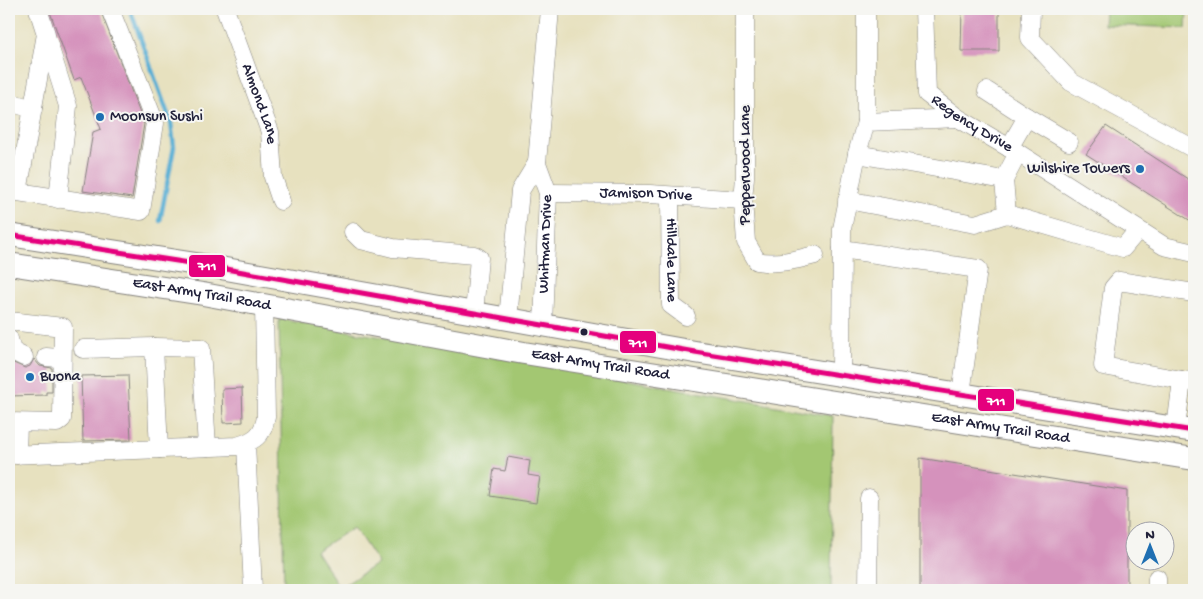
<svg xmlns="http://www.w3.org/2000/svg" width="1203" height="599" font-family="'Gochi Hand',sans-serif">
	<rect width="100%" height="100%" fill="#f6f6f2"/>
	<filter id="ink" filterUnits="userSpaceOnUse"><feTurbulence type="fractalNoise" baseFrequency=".02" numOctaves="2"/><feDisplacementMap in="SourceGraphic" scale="10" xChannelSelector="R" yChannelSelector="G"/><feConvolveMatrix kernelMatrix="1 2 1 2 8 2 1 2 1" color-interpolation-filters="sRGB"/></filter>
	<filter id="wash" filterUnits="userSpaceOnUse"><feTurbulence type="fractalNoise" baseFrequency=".0096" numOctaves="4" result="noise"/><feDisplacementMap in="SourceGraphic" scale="20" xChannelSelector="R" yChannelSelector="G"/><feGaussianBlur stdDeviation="1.12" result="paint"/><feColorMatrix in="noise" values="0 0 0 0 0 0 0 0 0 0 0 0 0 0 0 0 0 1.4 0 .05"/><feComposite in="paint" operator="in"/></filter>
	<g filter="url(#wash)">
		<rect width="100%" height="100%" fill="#e7e1bf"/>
		<g fill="#a3c772" stroke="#627456" fill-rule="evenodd">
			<polygon points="1105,9 1187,9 1186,28 1104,25"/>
			<path d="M279 319 833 416 831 590H284ZM508 457 530 461 528 475 540 477 536 502 505 471ZM354 527 378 563 340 588 316 551Z"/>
		</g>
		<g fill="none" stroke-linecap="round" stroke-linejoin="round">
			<polyline stroke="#58afd4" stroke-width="4.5" points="130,9 171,123 174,147 160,221"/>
		</g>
		<g id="blocks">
			<g fill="#d592bc">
				<polygon points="49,9 100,9 144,124 132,198 83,191 93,132 101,129 81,77 74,80"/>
				<polygon points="962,9 999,9 999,51 961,51"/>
				<polygon points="1106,126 1194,183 1194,223 1086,154"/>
				<polygon points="34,359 40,366 52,368 52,392 46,392 46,395 9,396 9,361 25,368 30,366"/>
				<polygon points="128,375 131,440 83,441 81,376"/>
				<polygon points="242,388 243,422 223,423 222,389"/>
				<polygon points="508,457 530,461 528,475 540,477 536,503 490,496 494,469 505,471"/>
				<polygon points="920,458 1127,491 1127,590 920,590"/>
			</g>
		</g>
	</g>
	<g filter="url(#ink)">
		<use href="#blocks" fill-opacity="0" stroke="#84827d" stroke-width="1"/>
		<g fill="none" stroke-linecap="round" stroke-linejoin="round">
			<g stroke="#84827d" stroke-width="19">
				<g id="minor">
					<polyline points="38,9 46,34 18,192 141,211 155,123 110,9"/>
					<path id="s1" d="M225 9 270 132 273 177 281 201"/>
					<path d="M745 9V177L743 200 746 242 757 261C776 265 796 260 815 255"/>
					<path id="s2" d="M924 9 927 94 958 118 1018 153 1164 246 1194 253"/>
					<polyline points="1031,9 1030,38 1071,82 1194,149"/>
					<polyline points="46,36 68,106 58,199"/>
					<polyline points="987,91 1027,117 1009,148"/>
					<polyline points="9,102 33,109"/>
					<polyline points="1027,117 1069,142"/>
					<polyline points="866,122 958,118"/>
					<polyline points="857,154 866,122 866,9"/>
					<path id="s3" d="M548 193 650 194 743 200"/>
					<path id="s4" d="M670 196 671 305 686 316"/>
					<polyline points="847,200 975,224 1007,214 1004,180"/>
					<polyline points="1007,214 1123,248 1138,230"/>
					<polyline points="353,232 361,240 393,248 474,255 479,258 474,313"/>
					<polyline points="842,249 978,269 961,394"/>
					<polyline points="508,319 520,191 537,163"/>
					<polyline points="9,321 63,327 62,419 57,423 9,422"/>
					<path id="s5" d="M543 326 548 193 537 163 550 9"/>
					<polyline points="9,339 12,351 24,357"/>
					<polyline points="83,349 154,347"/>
					<polyline points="46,357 58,358 62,362"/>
					<polyline points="841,375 842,229 857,154 1004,180 1018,153"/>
					<polyline points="1182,380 1103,366 1113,288 1119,281 1194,293"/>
					<polyline points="1176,428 1182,380 1194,382"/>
					<polyline points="246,444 253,590"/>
					<polyline points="159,449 154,347 201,348 207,447"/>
					<path d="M9 455 237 446C254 441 263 436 266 417L264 306"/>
					<polyline points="17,455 18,423"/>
					<polyline points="868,590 869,498"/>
					<polyline points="1157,590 1157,578"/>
				</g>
			</g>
			<g stroke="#84827d" stroke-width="24">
				<g id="major">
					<polyline points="9,235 209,266 695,352 1194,431"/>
					<path id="s6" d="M9 264 203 294 524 353 1194 459"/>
				</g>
			</g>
			<use href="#minor" stroke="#fff" stroke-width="18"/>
			<use href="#major" stroke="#fff" stroke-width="22"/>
			<g stroke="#f6f6f2" stroke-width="9">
				<polyline id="bus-1" points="9,235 209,266 695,352 1194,431"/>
			</g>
			<use href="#bus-1" stroke="#e5007d" stroke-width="5"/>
		</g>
	</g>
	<g fill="#1f6fb2" stroke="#f6f6f2" stroke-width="2">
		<circle cx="100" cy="117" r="5"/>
		<circle cx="1140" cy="169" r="5"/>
		<circle cx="30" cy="377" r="5"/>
	</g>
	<circle fill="#22223b" stroke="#f6f6f2" stroke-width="2" cx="584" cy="332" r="4.5"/>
	<g text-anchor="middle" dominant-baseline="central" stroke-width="4" stroke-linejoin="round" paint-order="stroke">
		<g font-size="16" fill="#22223b" stroke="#f6f6f2">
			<text stroke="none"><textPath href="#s1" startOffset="101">Almond Lane</textPath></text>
			<text stroke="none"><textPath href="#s2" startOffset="139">Regency Drive</textPath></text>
			<text transform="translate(746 165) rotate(-90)">Pepperwood Lane</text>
			<text stroke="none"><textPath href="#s3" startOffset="98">Jamison Drive</textPath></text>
			<text stroke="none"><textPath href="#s5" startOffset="82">Whitman Drive</textPath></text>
			<text stroke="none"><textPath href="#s4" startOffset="64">Hilldale Lane</textPath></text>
			<text stroke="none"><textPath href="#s6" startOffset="195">East Army Trail Road</textPath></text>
			<text stroke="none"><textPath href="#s6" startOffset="600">East Army Trail Road</textPath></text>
			<text stroke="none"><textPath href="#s6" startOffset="1005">East Army Trail Road</textPath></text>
		</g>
		<g font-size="16" fill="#22223b" stroke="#f6f6f2" text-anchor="start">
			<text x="110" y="117">Moonsun Sushi</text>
			<text x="1130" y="169" text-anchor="end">Wilshire Towers</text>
			<text x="40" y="377">Buona</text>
		</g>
	</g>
	<g stroke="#f6f6f2" stroke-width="2">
		<rect x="188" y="254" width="38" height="24" rx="5" fill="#e5007d"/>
		<rect x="619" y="330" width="38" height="24" rx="5" fill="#e5007d"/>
		<rect x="977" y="388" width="38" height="24" rx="5" fill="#e5007d"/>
	</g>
	<g font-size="14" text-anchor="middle" font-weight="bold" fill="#fff">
		<text x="207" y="270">711</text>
		<text x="638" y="347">711</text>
		<text x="996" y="405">711</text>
	</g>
	<rect width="1203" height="599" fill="none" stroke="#f6f6f2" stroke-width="30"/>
	<g transform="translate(1150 546)"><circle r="24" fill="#f6f6f2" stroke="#a1a1a9"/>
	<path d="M0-4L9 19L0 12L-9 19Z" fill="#1f6fb2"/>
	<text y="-8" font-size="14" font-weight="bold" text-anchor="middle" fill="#22223b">N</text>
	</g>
</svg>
